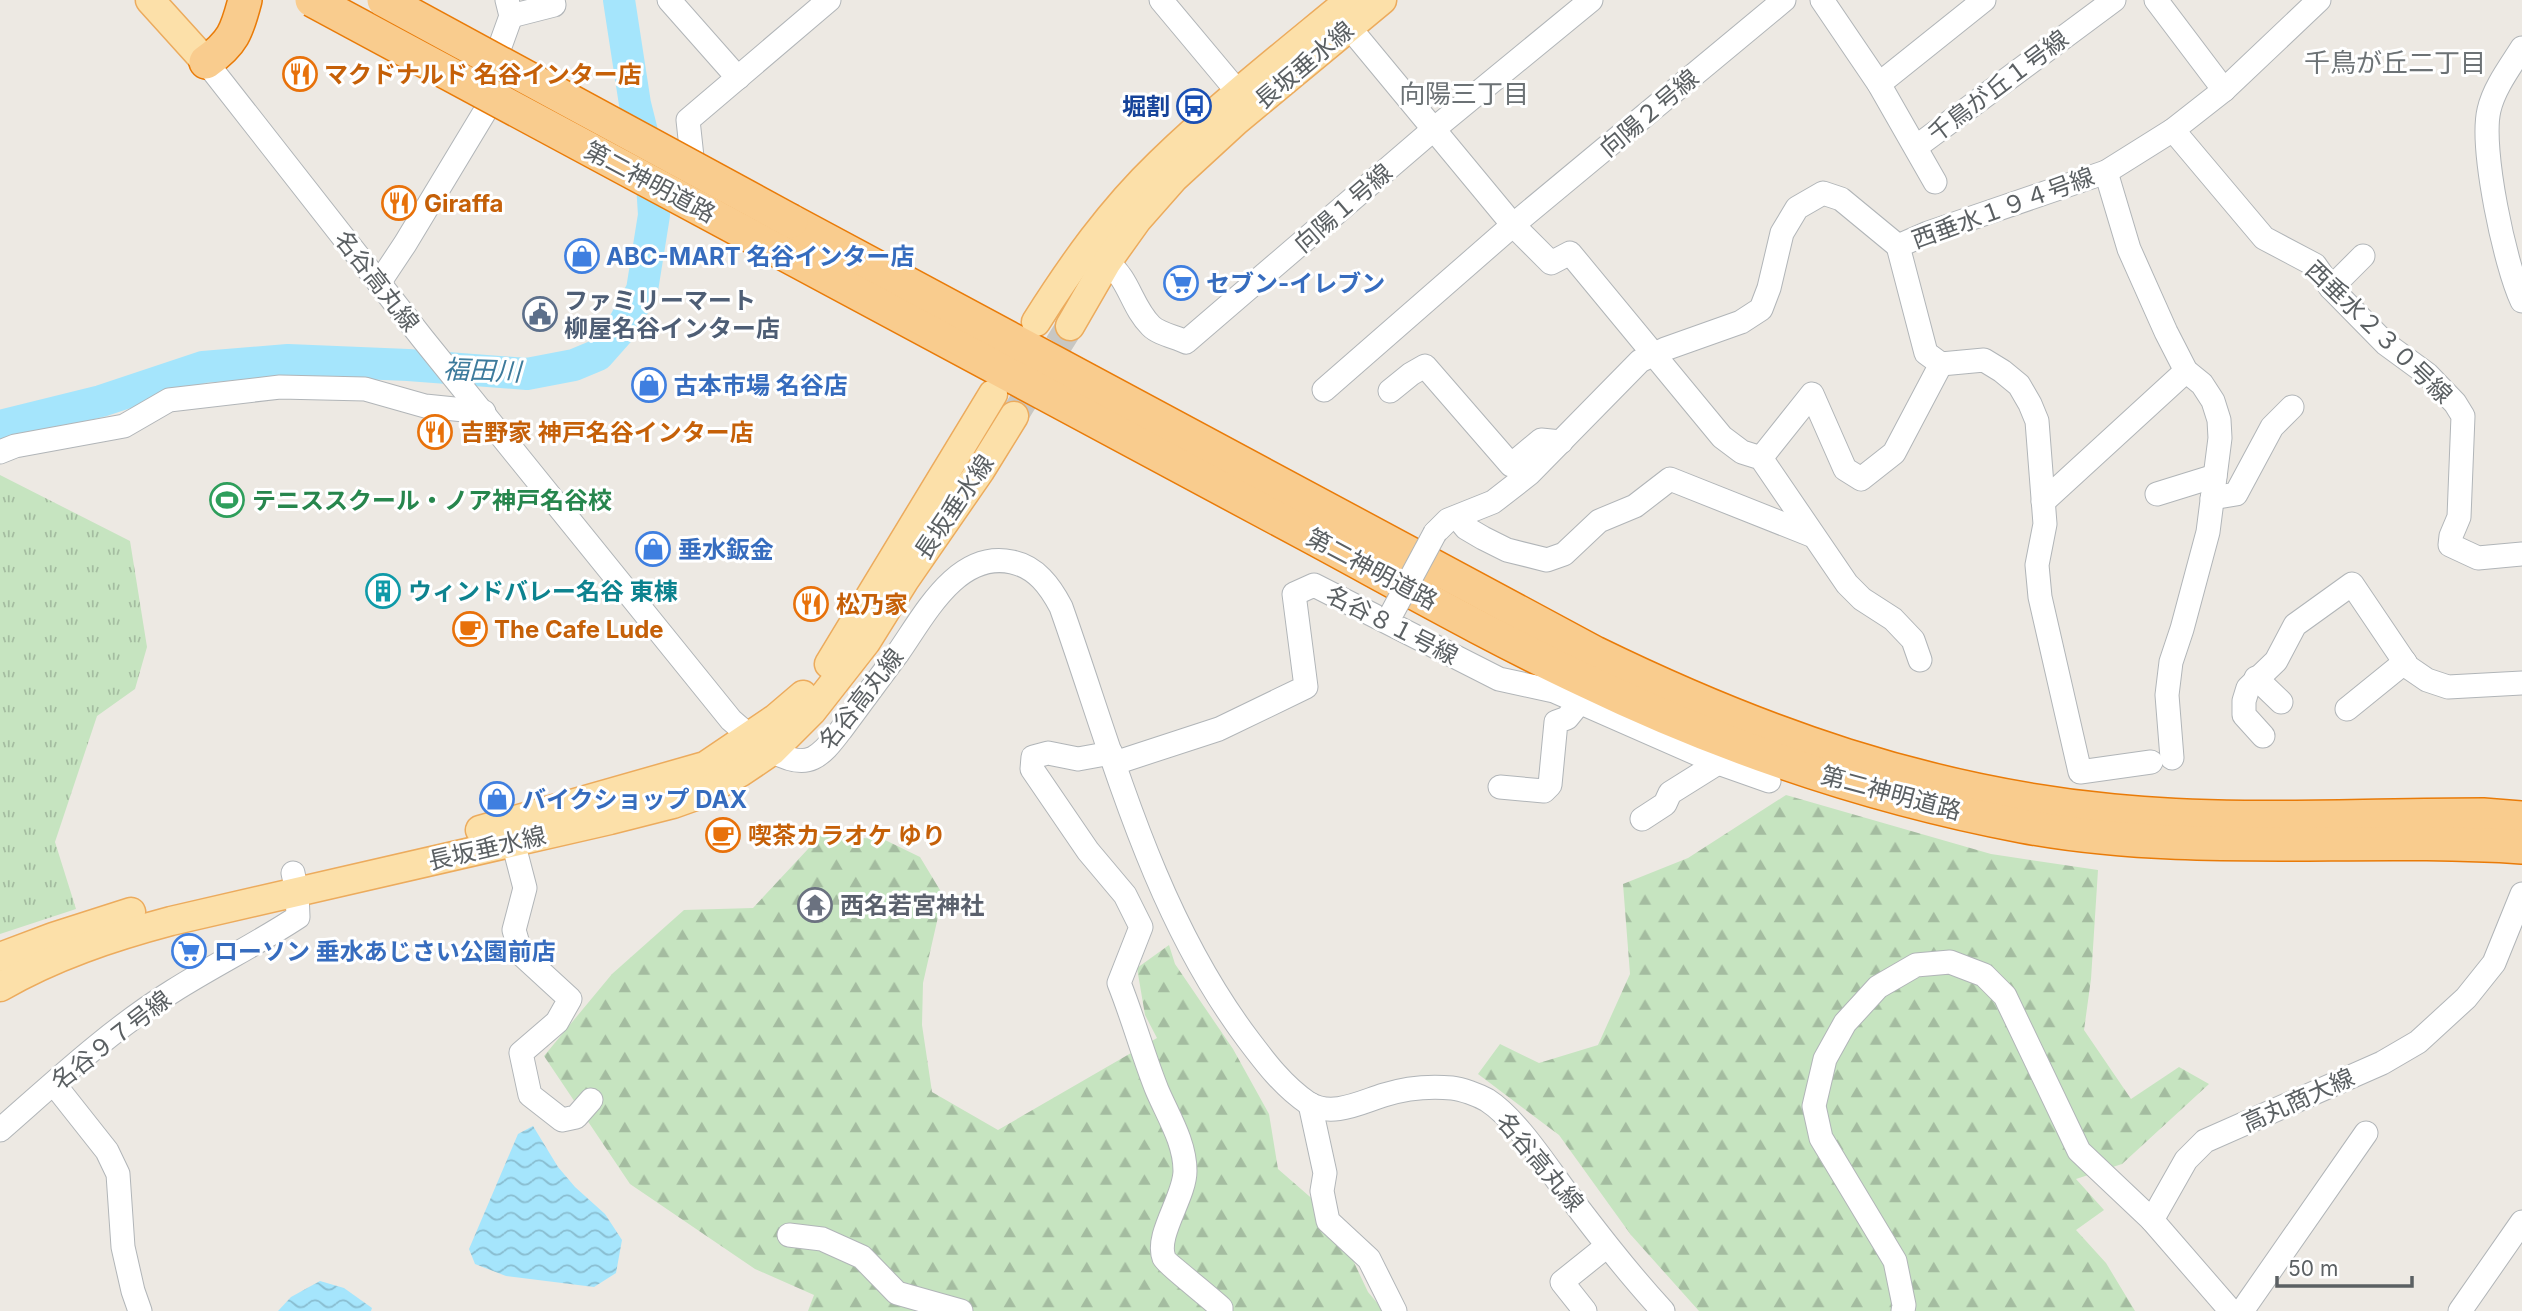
<svg xmlns="http://www.w3.org/2000/svg" width="2522" height="1311" font-family="Inter,'Noto Sans JP',sans-serif">
	<defs>
		<pattern id="grass-tufts" width="24" height="20" patternUnits="userSpaceOnUse" patternTransform="scale(1.75)"><rect width="24" height="20" fill="#c6e4c0"/><path d="M3 7l-1-3M5 7V3M7 7l1-3M15 17l-1-3M17 17v-4M19 17l1-3" fill="none" stroke="#a4bca0"/></pattern>
		<pattern id="forest-firs" width="22" height="20" patternUnits="userSpaceOnUse" patternTransform="scale(1.75)"><rect width="22" height="20" fill="#c6e4c0"/><path d="M5 1l3.5 6h-7zM16 11l3.5 6h-7z" fill="#a4bca0"/></pattern>
		<pattern id="water-waves" width="16" height="10" patternUnits="userSpaceOnUse" patternTransform="scale(1.75)"><rect width="16" height="10" fill="#a5e5fc"/><path d="M0 5q4-4 8 0t8 0" fill="none" stroke="#89bdd0"/></pattern>
	</defs>
	<rect width="100%" height="100%" fill="#ede9e3"/>
	<polygon fill="url(#grass-tufts)" points="0,475 130,541 147,647 135,689 97,716 55,842 76,909 0,934"/>
	<g fill="url(#forest-firs)">
		<polygon points="1786,795 1991,854 2098,870 2091,979 2084,1030 2131,1099 2179,1067 2209,1084 2122,1164 2076,1179 2104,1210 2076,1230 2106,1263 2135,1311 1699,1311 1631,1235 1559,1135 1478,1074 1500,1044 1539,1063 1598,1045 1630,974 1623,884 1688,858"/>
		<polygon points="822,834 885,840 920,857 943,895 923,983 922,1025 932,1092 998,1130 1157,1038 1145,1015 1137,968 1169,945 1175,964 1233,1049 1269,1114 1278,1169 1332,1216 1368,1292 1384,1311 808,1311 814,1295 755,1269 630,1184 544,1056 612,974 684,910 753,908"/>
	</g>
	<g fill="url(#water-waves)">
		<polygon points="533,1126 558,1167 575,1187 605,1214 622,1240 616,1273 594,1287 506,1276 475,1264 469,1249 518,1134"/>
		<polygon points="320,1281 344,1288 372,1308 371,1311 278,1311 291,1297"/>
	</g>
	<g fill="none" stroke-linecap="round" stroke-linejoin="round">
		<polyline stroke="#a5e5fc" stroke-width="32" points="0,426 101,401 203,367 288,360 408,365 527,374 574,365 598,355 621,329 642,290 654,215 651,168 635,104 619,0"/>
		<polyline stroke="#c8c7c3" stroke-width="28" stroke-dasharray="28 14" stroke-linecap="butt" points="1014,416 1070,326"/>
		<g stroke="#b1b5b8" stroke-width="25">
			<g id="minor">
				<polyline points="669,0 738,78"/>
				<polyline points="1161,0 1248,104"/>
				<polyline points="1822,0 1879,84 1935,182"/>
				<polyline points="2156,0 2224,90"/>
				<polyline points="511,16 554,5 553,0"/>
				<polyline points="1349,27 1513,225 1551,263 1570,253 1722,437 1742,452 1761,458 1847,584 1862,599 1893,619 1913,640 1920,660"/>
				<path d="M2522 48C2510 67 2494 88 2489 110 2480 148 2505 265 2522 301"/>
				<polyline points="498,52 511,16 507,0"/>
				<path d="M206 62 423 339 731 720C749 736 788 770 813 758 825 752 833 740 841 730 860 704 879 679 898 653 924 616 957 550 1012 562 1036 567 1050 586 1061 607 1113 754 1152 911 1247 1038 1265 1062 1283 1086 1308 1103 1332 1118 1361 1102 1384 1095 1406 1088 1430 1086 1452 1088 1462 1089 1478 1095 1487 1100 1515 1118 1543 1161 1563 1188 1595 1230 1627 1272 1663 1311"/>
				<polyline points="1879,84 1984,0"/>
				<polyline points="2173,130 2264,238 2315,265 2331,288 2386,344 2427,374 2455,403 2463,416 2459,517 2451,536 2450,545 2478,558 2522,554"/>
				<polyline points="1916,147 2114,0"/>
				<polyline points="692,157 688,120 829,0"/>
				<polyline points="2106,172 2129,249 2166,332 2186,371 2202,384 2213,401 2219,420 2220,438 2208,532 2182,629 2171,662 2167,695 2172,758"/>
				<polyline points="1898,246 1926,353 1941,364 1984,360 2002,371 2019,385 2030,404 2037,421 2045,524 2037,565 2040,597 2080,772 2151,762"/>
				<polyline points="1898,246 1928,233 2106,172 2173,130 2224,90 2319,0"/>
				<path d="M1107 262C1130 280 1131 306 1151 326 1159 334 1176 337 1186 342L1434 129 1591 0"/>
				<polyline points="379,283 405,244 501,85"/>
				<polyline points="2331,288 2363,256"/>
				<polyline points="1324,390 1513,225 1784,0"/>
				<polyline points="1390,391 1411,374 1425,366 1511,465 1541,440 1561,442"/>
				<polyline points="0,452 15,446 124,426 169,400 280,387 365,389 425,406 484,412"/>
				<polyline points="1761,458 1812,394 1845,469 1861,479 1894,453 1941,364"/>
				<polyline points="2157,494 2215,476"/>
				<polyline points="2212,498 2236,494 2272,427 2292,407"/>
				<polyline points="2043,502 2186,371"/>
				<polyline points="1457,517 1466,528 1483,538 1507,550 1547,560 1564,554 1599,521 1635,506 1670,479 1811,535"/>
				<polyline points="1435,533 1448,520 1493,502 1529,474 1640,361 1665,349 1741,322 1761,309 1769,288 1782,233 1797,208 1823,193 1841,199 1898,246"/>
				<polyline points="2256,678 2281,702"/>
				<polyline points="2347,709 2405,662"/>
				<polyline points="2263,736 2244,715 2244,701 2248,688 2276,661 2295,625 2352,584 2408,667 2427,680 2448,687 2522,683"/>
				<path d="M1111 753 1078 759 1048 753 1033 757 1032 769 1088 851 1125 895 1141 927 1119 983C1133 1018 1143 1055 1157 1090 1168 1116 1185 1142 1185 1171 1185 1197 1155 1235 1164 1258 1166 1263 1213 1300 1221 1308V1311"/>
				<polyline points="1115,763 1219,729 1306,687 1294,594 1314,585 1499,679 1554,691 1718,763 1769,781"/>
				<polyline points="1500,787 1544,791 1550,785 1556,722 1567,718 1580,702"/>
				<polyline points="1642,819 1665,804 1670,793 1718,763"/>
				<polyline points="513,842 525,888 514,930 521,954 570,999 557,1022 521,1053 530,1095 562,1120 576,1117 591,1100"/>
				<polyline points="54,1084 107,1151 118,1174 123,1247 133,1291 140,1311"/>
				<polyline points="1310,1104 1325,1173 1322,1191 1328,1221 1369,1259 1395,1311"/>
				<path d="M0 1130C55 1082 110 1030 173 991 214 965 257 944 298 917L297 892 293 873"/>
				<polyline points="2152,1220 2186,1160 2205,1141 2382,1063 2418,1042 2466,998 2494,963 2522,894"/>
				<polyline points="789,1235 822,1239 862,1257 897,1293 961,1311"/>
				<polyline points="1585,1311 1562,1282 1607,1246"/>
				<polyline points="1903,1311 1904,1305 1895,1261 1821,1138 1814,1106 1825,1059 1845,1023 1878,987 1916,965 1950,962 1984,975 2005,996 2079,1151 2152,1220 2231,1311"/>
				<polyline points="2242,1311 2366,1133"/>
				<polyline points="2460,1311 2522,1222"/>
			</g>
		</g>
		<g stroke="#ecab5d" stroke-width="31">
			<g id="major">
				<polyline points="150,0 206,62"/>
				<path d="M1036 322C1072 265 1111 210 1160 163 1220 105 1286 53 1350 0"/>
				<polyline points="1070,326 1107,262 1137,220 1174,178 1236,121 1382,0"/>
				<polyline points="829,664 993,394"/>
				<polyline points="480,830 705,766 776,718 803,695"/>
				<polyline points="0,957 53,937 131,912"/>
				<path d="M0 987C54 956 111 937 171 921L610 820 673 804 701 794 741 772 772 751 812 711 866 642 904 581 980 471 1014 416"/>
			</g>
		</g>
		<g stroke="#e97b08" stroke-width="36">
			<g id="highway">
				<path d="M206 62C233 43 237 31 245 0"/>
				<path d="M791 221 1595 653C1761 734 1927 793 2113 811 2235 823 2360 815 2483 815L2522 818"/>
				<path d="M775 249C953 344 1130 440 1308 535 1399 584 1490 636 1584 680 1723 747 1870 797 2022 826 2187 857 2356 836 2522 847"/>
			</g>
		</g>
		<use href="#minor" stroke="#fff" stroke-width="23"/>
		<use href="#major" stroke="#fce0a9" stroke-width="28"/>
		<use href="#highway" stroke="#f9cc8e" stroke-width="33"/>
		<g stroke="#b1b5b8" stroke-width="25" stroke-linecap="butt">
			<polyline id="minor-bridge" points="1392,613 1435,533"/>
		</g>
		<g stroke="#e97b08" stroke-width="36" stroke-linecap="butt">
			<g id="highway-bridge">
				<polyline points="312,0 775,249"/>
				<polyline points="384,0 791,221"/>
			</g>
		</g>
		<use href="#minor-bridge" stroke="#fff" stroke-width="23"/>
		<use href="#highway-bridge" stroke="#f9cc8e" stroke-width="33"/>
	</g>
	<defs>
		<g id="restaurant-ring" transform="scale(1.75)"><circle r="9.5" fill="#fff" stroke="#e8710a" stroke-width="1.5"/><path d="M-5-6h1v4h1v-4h1v4h1v-4h1v5L-1.5 .5V6h-2V.5L-5-1ZM5-6V6H3V1.5H1.5Q1.5-4 5-6Z" fill="#e8710a"/></g>
		<g id="bus-ring" transform="scale(1.75)"><circle r="9.5" fill="#fff" stroke="#1a4fb4" stroke-width="1.5"/><path d="M-5-6H5V4H4V6H2V4H-2V6H-4V4H-5ZM-3.5-4V0h7V-4ZM-3.5 1.2v1.5H-2V1.2ZM2 1.2v1.5H3.5V1.2Z" fill="#1a4fb4"/></g>
		<g id="shop-ring" transform="scale(1.75)"><circle r="9.5" fill="#fff" stroke="#3f7fe0" stroke-width="1.5"/><path d="M-5-2.5h2.3a2.7 3.5 0 0 1 5.4 0H5L5.5 6h-11ZM-1.5-2.5h3a1.5 2.3 0 0 0-3 0Z" fill="#3f7fe0"/></g>
		<g id="supermarket-ring" transform="scale(1.75)"><circle r="9.5" fill="#fff" stroke="#3f7fe0" stroke-width="1.5"/><path d="M-6-5.5h2.5l.6 2H6L4.5 2H-2.5L-4.4-4H-6ZM-1.5 3.2a1.3 1.3 0 1 0 .1 0ZM3 3.2a1.3 1.3 0 1 0 .1 0Z" fill="#3f7fe0"/></g>
		<g id="civic-ring" transform="scale(1.75)"><circle r="9.5" fill="#fff" stroke="#5c6f8a" stroke-width="1.5"/><path d="M-.6-6.5H3V-4.5H.6V-3L4-1V1h2V6H-6V1h2V-1L-.6-3ZM-1.2 2.5V6h2.4V2.5Z" fill="#5c6f8a"/></g>
		<g id="stadium-ring" transform="scale(1.75)"><circle r="9.5" fill="#fff" stroke="#2e9e5b" stroke-width="1.5"/><path d="M0-5a6.5 5 0 1 0 0 10a6.5 5 0 1 0 0-10ZM-3.5-1.8h7v3.6h-7Z" fill="#2e9e5b"/></g>
		<g id="building-ring" transform="scale(1.75)"><circle r="9.5" fill="#fff" stroke="#0f9aa8" stroke-width="1.5"/><path d="M-4-6H4V6H1V3H-1V6H-4ZM-2.5-4.3h1.7v1.8h-1.7ZM.8-4.3h1.7v1.8H.8ZM-2.5-1h1.7V.8h-1.7ZM.8-1h1.7V.8H.8Z" fill="#0f9aa8"/></g>
		<g id="cafe-ring" transform="scale(1.75)"><circle r="9.5" fill="#fff" stroke="#e8710a" stroke-width="1.5"/><path d="M-5.5-4.5H6V0H3Q3 3.5 0 3.5H-2.5Q-5.5 3.5-5.5 0ZM3-3.2v2h1.7v-2ZM-6 4.5H4V6H-6Z" fill="#e8710a"/></g>
		<g id="temple-ring" transform="scale(1.75)"><circle r="9.5" fill="#fff" stroke="#6b7280" stroke-width="1.5"/><path d="M0-6L5-2H3V0L6.5 2.5H4V6H1.5V3h-3V6H-4V2.5H-6.5L-3 0V-2H-5Z" fill="#6b7280"/></g>
	</defs>
	<g fill-rule="evenodd">
		<use href="#restaurant-ring" x="300" y="74"/>
		<use href="#bus-ring" x="1194" y="106"/>
		<use href="#restaurant-ring" x="399" y="203"/>
		<use href="#shop-ring" x="582" y="256"/>
		<use href="#supermarket-ring" x="1181" y="283"/>
		<use href="#civic-ring" x="540" y="314"/>
		<use href="#shop-ring" x="649" y="385"/>
		<use href="#restaurant-ring" x="435" y="432"/>
		<use href="#stadium-ring" x="227" y="500"/>
		<use href="#shop-ring" x="653" y="549"/>
		<use href="#building-ring" x="383" y="591"/>
		<use href="#restaurant-ring" x="811" y="604"/>
		<use href="#cafe-ring" x="470" y="629"/>
		<use href="#shop-ring" x="497" y="799"/>
		<use href="#cafe-ring" x="723" y="835"/>
		<use href="#temple-ring" x="815" y="905"/>
		<use href="#supermarket-ring" x="189" y="951"/>
	</g>
	<g text-anchor="middle" dominant-baseline="central" stroke-width="6" stroke-linejoin="round" paint-order="stroke">
		<g font-size="24" fill="#5b6063" stroke="#fff">
			<text transform="translate(1304 65) rotate(-40)">長坂垂水線</text>
			<text transform="translate(1998 86) rotate(-37)">千鳥が丘１号線</text>
			<text transform="translate(1649 113) rotate(-40)">向陽２号線</text>
			<text transform="translate(650 182) rotate(28)">第二神明道路</text>
			<text transform="translate(1343 208) rotate(-41)">向陽１号線</text>
			<text transform="translate(2003 208) rotate(-20)">西垂水１９４号線</text>
			<text transform="translate(377 281) rotate(52)">名谷高丸線</text>
			<text transform="translate(2379 332) rotate(44)">西垂水２３０号線</text>
			<text transform="translate(954 507) rotate(-56)">長坂垂水線</text>
			<text transform="translate(1372 569) rotate(28)">第二神明道路</text>
			<text transform="translate(1392 625) rotate(27)">名谷８１号線</text>
			<text transform="translate(861 699) rotate(-52)">名谷高丸線</text>
			<text transform="translate(1891 793) rotate(15)">第二神明道路</text>
			<text transform="translate(487 848) rotate(-13)">長坂垂水線</text>
			<text transform="translate(111 1040) rotate(-38)">名谷９７号線</text>
			<text transform="translate(2298 1100) rotate(-24)">高丸商大線</text>
			<text transform="translate(1540 1162) rotate(50)">名谷高丸線</text>
		</g>
		<g font-size="24" font-weight="bold" fill="#c56008" stroke="#fff" text-anchor="start">
			<text x="324" y="74">マクドナルド 名谷インター店</text>
			<text x="424" y="203">Giraffa</text>
			<text x="460" y="432">吉野家 神戸名谷インター店</text>
			<text x="836" y="604">松乃家</text>
			<text x="494" y="629">The Cafe Lude</text>
			<text x="748" y="835">喫茶カラオケ ゆり</text>
		</g>
		<g font-size="24" font-weight="bold" fill="#164399" stroke="#fff" text-anchor="end">
			<text x="1170" y="106">堀割</text>
		</g>
		<g font-size="24" font-weight="bold" fill="#366cbe" stroke="#fff" text-anchor="start">
			<text x="606" y="256">ABC-MART 名谷インター店</text>
			<text x="1206" y="283">セブン-イレブン</text>
			<text x="674" y="385">古本市場 名谷店</text>
			<text x="678" y="549">垂水鈑金</text>
			<text x="522" y="799">バイクショップ DAX</text>
			<text x="214" y="951">ローソン 垂水あじさい公園前店</text>
		</g>
		<g font-size="24" font-weight="bold" fill="#4e5e75" stroke="#fff" text-anchor="start">
			<text x="564" y="300">ファミリーマート<tspan x="564" dy="28">柳屋名谷インター店</tspan></text>
		</g>
		<g font-size="24" font-weight="bold" fill="#27864d" stroke="#fff" text-anchor="start">
			<text x="252" y="500">テニススクール・ノア神戸名谷校</text>
		</g>
		<g font-size="24" font-weight="bold" fill="#0d838f" stroke="#fff" text-anchor="start">
			<text x="408" y="591">ウィンドバレー名谷 東棟</text>
		</g>
		<g font-size="24" font-weight="bold" fill="#5b616d" stroke="#fff" text-anchor="start">
			<text x="840" y="905">西名若宮神社</text>
		</g>
		<g font-size="26" fill="#6c7275" stroke="#fff">
			<text x="2395" y="62">千鳥が丘二丁目</text>
			<text x="1464" y="93">向陽三丁目</text>
		</g>
		<g font-size="26" font-style="italic" fill="#3d7b9c" stroke="#fff">
			<text transform="translate(482 370) rotate(2)">福田川</text>
		</g>
	</g>
	<path d="M2277 1276v10h135v-10" fill="none" stroke="#5b6063" stroke-width="3.5"/>
	<text x="2288" y="1276" font-size="21" fill="#5b6063" stroke="#ffffff" stroke-width="5" paint-order="stroke">50 m</text>
</svg>
